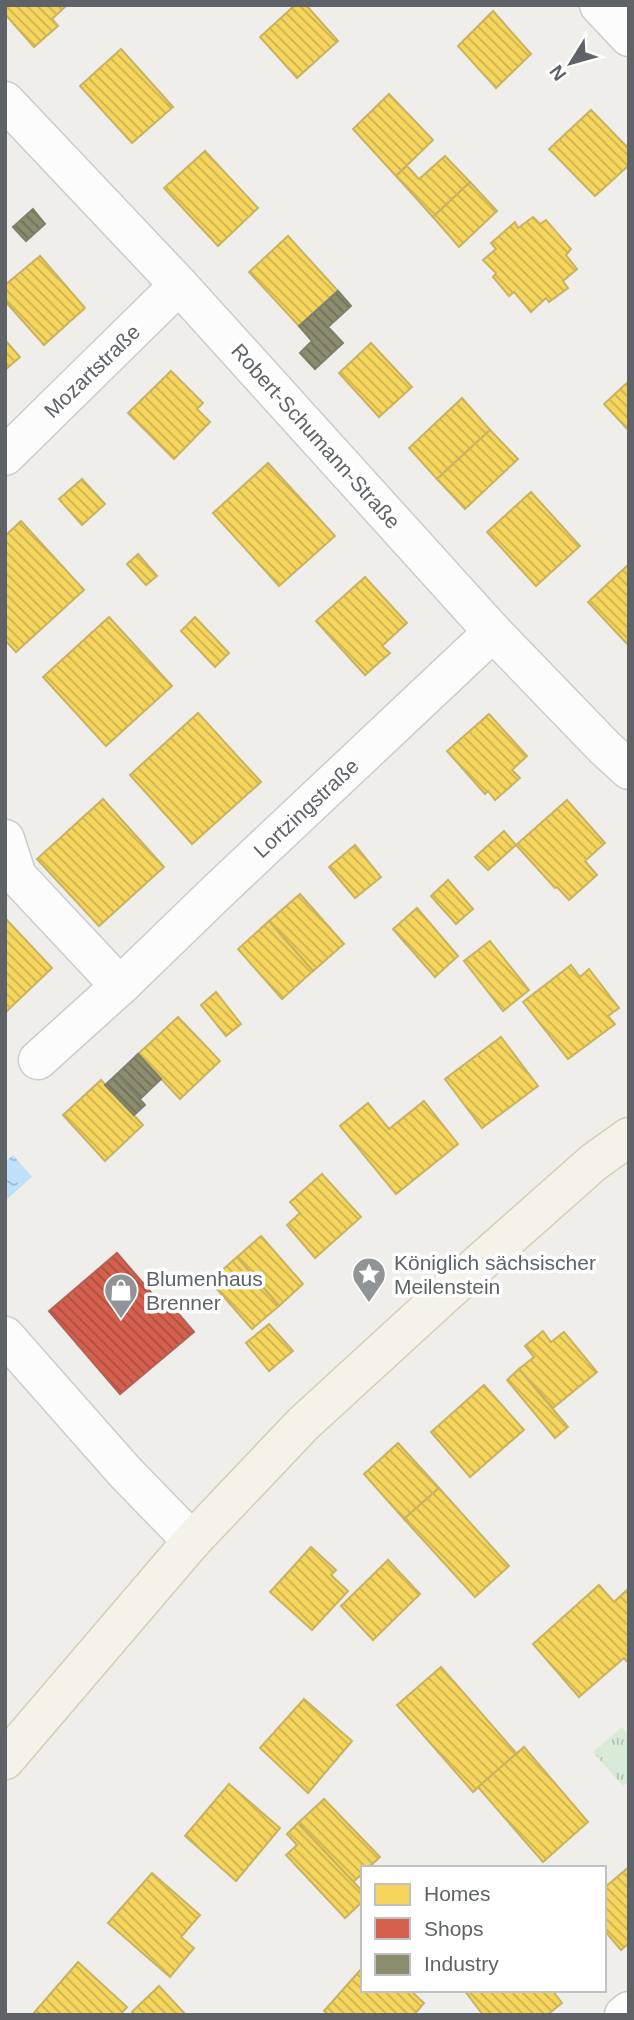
<svg xmlns="http://www.w3.org/2000/svg" width="634" height="2020" font-family="Arial,sans-serif">
	<defs>
		<pattern id="grass-tufts" width="24" height="20" patternUnits="userSpaceOnUse" patternTransform="scale(1.75)"><rect width="24" height="20" fill="#d8ebd6"/><path d="M3 7l-1-3M5 7V3M7 7l1-3M15 17l-1-3M17 17v-4M19 17l1-3" fill="none" stroke="#b2c2b1"/></pattern>
		<pattern id="water-ripples" width="26" height="14" patternUnits="userSpaceOnUse" patternTransform="scale(1.75)"><rect width="26" height="14" fill="#bfe0f9"/><path d="M2 4q2-2 4 0t4 0M15 11q2-2 4 0t4 0" fill="none" stroke="#9eb9cd"/></pattern>
		<pattern id="homes-back-hatch" width="6" height="6" patternUnits="userSpaceOnUse" patternTransform="scale(1.75)"><rect width="6" height="6" fill="#f6d55c"/><path d="M-1 5l2 2M0 0l6 6M5-1l2 2" fill="none" stroke="#cab050"/></pattern>
		<pattern id="shops-back-hatch" width="6" height="6" patternUnits="userSpaceOnUse" patternTransform="scale(1.75)"><rect width="6" height="6" fill="#d6604d"/><path d="M-1 5l2 2M0 0l6 6M5-1l2 2" fill="none" stroke="#a85042"/></pattern>
		<pattern id="industry-back-hatch" width="6" height="6" patternUnits="userSpaceOnUse" patternTransform="scale(1.75)"><rect width="6" height="6" fill="#8c8c6e"/><path d="M-1 5l2 2M0 0l6 6M5-1l2 2" fill="none" stroke="#70705a"/></pattern>
	</defs>
	<rect width="100%" height="100%" fill="#efeeea"/>
	<polygon fill="url(#grass-tufts)" points="622,1727 629,1735 629,1781 623,1786 593,1752"/>
	<polygon fill="url(#water-ripples)" points="13,1155 32,1177 5,1201 5,1162"/>
	<g fill="url(#homes-back-hatch)" stroke="#c9b360" stroke-width="2">
		<polygon points="5,5 67,5 52,19 58,26 34,47 5,14"/>
		<polygon points="295,5 306,5 338,41 297,78 260,37"/>
		<polygon points="493,11 531,54 496,88 458,46"/>
		<polygon points="121,49 173,107 132,143 80,86"/>
		<polygon points="389,94 433,140 396,176 353,129"/>
		<polygon points="591,110 629,149 629,165 595,196 549,149"/>
		<polygon points="205,151 258,208 218,246 164,188"/>
		<polygon points="445,156 470,182 433,217 396,176 407,166 419,179"/>
		<polygon points="470,182 497,211 459,247 433,217"/>
		<polygon points="533,217 540,224 546,220 571,249 566,255 577,269 563,281 568,288 549,302 546,298 531,312 514,292 509,296 493,277 496,273 483,260 496,249 491,243 515,222 518,228"/>
		<polygon points="288,236 338,291 299,326 249,272"/>
		<polygon points="40,256 85,308 44,345 5,301 5,285"/>
		<polygon points="5,340 20,357 5,370"/>
		<polygon points="371,343 412,387 379,417 339,373"/>
		<polygon points="171,371 203,403 197,409 210,422 174,459 128,413"/>
		<polygon points="629,381 629,431 604,404"/>
		<polygon points="462,398 490,430 437,479 409,448"/>
		<polygon points="490,430 518,459 465,509 437,479"/>
		<polygon points="268,463 335,536 279,586 213,513"/>
		<polygon points="82,479 105,504 82,525 59,499"/>
		<polygon points="531,492 580,546 536,586 487,532"/>
		<polygon points="21,521 84,590 16,652 5,640 5,536"/>
		<polygon points="138,554 157,576 146,585 127,564"/>
		<polygon points="629,564 629,646 588,602"/>
		<polygon points="365,577 407,623 382,646 390,653 365,675 316,621"/>
		<polygon points="109,617 172,686 106,746 43,677"/>
		<polygon points="195,617 229,653 215,667 181,631"/>
		<polygon points="198,713 261,782 192,844 130,775"/>
		<polygon points="489,714 527,756 512,770 520,778 495,800 488,791 485,794 447,751"/>
		<polygon points="103,799 164,867 99,926 37,859"/>
		<polygon points="567,800 605,843 585,861 597,875 569,900 557,887 555,888 516,845"/>
		<polygon points="504,831 516,845 488,870 475,857"/>
		<polygon points="355,845 381,877 355,898 329,867"/>
		<polygon points="448,880 473,909 456,924 431,896"/>
		<polygon points="300,894 344,944 313,971 269,921"/>
		<polygon points="417,908 458,956 435,977 393,929"/>
		<polygon points="5,918 52,968 5,1013"/>
		<polygon points="269,921 313,971 282,999 238,949"/>
		<polygon points="490,941 529,990 503,1011 464,961"/>
		<polygon points="571,965 580,977 589,969 619,1008 608,1016 615,1024 568,1059 523,1002"/>
		<polygon points="216,992 241,1024 226,1036 201,1005"/>
		<polygon points="178,1017 220,1061 180,1099 138,1054"/>
		<polygon points="501,1037 538,1086 482,1128 445,1079"/>
		<polygon points="101,1080 143,1125 105,1161 63,1115"/>
		<polygon points="424,1101 458,1144 396,1194 340,1126 368,1103 389,1129"/>
		<polygon points="322,1174 361,1217 315,1258 287,1225 300,1213 290,1202"/>
		<polygon points="261,1236 303,1284 279,1306 237,1257"/>
		<polygon points="237,1257 279,1306 252,1329 210,1281"/>
		<polygon points="269,1324 293,1351 269,1371 246,1343"/>
		<polygon points="543,1331 551,1342 564,1332 597,1372 553,1408 519,1369 534,1357 525,1346"/>
		<polygon points="519,1369 568,1427 555,1438 507,1380"/>
		<polygon points="484,1385 524,1430 470,1477 431,1432"/>
		<polygon points="398,1443 439,1488 404,1519 364,1474"/>
		<polygon points="439,1488 509,1566 475,1597 404,1519"/>
		<polygon points="311,1547 336,1570 331,1575 348,1591 312,1630 270,1592"/>
		<polygon points="388,1560 420,1594 373,1640 341,1606"/>
		<polygon points="599,1585 614,1602 629,1588 629,1664 624,1658 579,1697 533,1644"/>
		<polygon points="441,1667 517,1754 473,1792 397,1705"/>
		<polygon points="304,1699 352,1741 308,1793 260,1748"/>
		<polygon points="524,1747 588,1822 543,1862 478,1787"/>
		<polygon points="229,1784 280,1828 236,1881 185,1836"/>
		<polygon points="324,1799 380,1857 368,1868 363,1868 363,1873 353,1882 298,1823"/>
		<polygon points="298,1823 363,1892 363,1901 345,1918 286,1855 297,1845 287,1834"/>
		<polygon points="629,1867 629,1943 621,1950 604,1930 604,1888"/>
		<polygon points="152,1873 200,1915 181,1937 194,1948 170,1977 108,1923"/>
		<polygon points="78,1962 127,2007 120,2015 32,2015"/>
		<polygon points="363,1967 363,1990 410,1990 424,2003 414,2015 329,2015 324,2011"/>
		<polygon points="159,1986 186,2015 134,2015 132,2012"/>
		<polygon points="466,1990 552,1990 562,2003 547,2015 483,2015 465,1991"/>
	</g>
	<polygon fill="url(#shops-back-hatch)" stroke="#b26155" stroke-width="2" points="117,1253 161,1304 166,1299 194,1332 120,1394 49,1311"/>
	<g fill="url(#industry-back-hatch)" stroke="#7e806c" stroke-width="2">
		<polygon points="33,209 45,224 26,241 13,227"/>
		<polygon points="338,291 351,306 328,327 343,343 315,369 300,353 312,341 299,326"/>
		<polygon points="138,1054 161,1079 140,1099 117,1074"/>
		<polygon points="117,1074 145,1105 134,1115 105,1085"/>
	</g>
	<g fill="none" stroke-linecap="round" stroke-linejoin="round">
		<g stroke="#cbcccc" stroke-width="41">
			<g id="minor">
				<polyline points="599,5 629,37"/>
				<polyline points="5,101 179,285 493,632 605,748 629,770"/>
				<polyline points="5,456 179,285"/>
				<polyline points="5,839 17,876 120,986 217,892 493,632"/>
				<polyline points="38,1060 120,986"/>
				<polyline points="5,1336 125,1472 192,1541"/>
				<polyline points="624,2015 629,2011"/>
			</g>
		</g>
		<g stroke="#d7ceb8" stroke-width="41">
			<polyline id="major" points="5,1760 192,1541 303,1424 447,1292 594,1162 629,1137"/>
		</g>
		<use href="#minor" stroke="#fdfcfc" stroke-width="38"/>
		<use href="#major" stroke="#f4f2e9" stroke-width="38"/>
	</g>
	<defs>
		<g id="sight-pin" transform="scale(1.75)"><path d="M0 17L-7.5 6A9.5 9.5 0 1 1 7.5 6Z" fill="#919496" stroke="#fff"/><path d="M0-6L1.8-2.2L6-1.7L2.9 1.2L3.7 5.4L0 3.3L-3.7 5.4L-2.9 1.2L-6-1.7L-1.8-2.2Z" fill="#fff"/></g>
		<g id="shop-pin" transform="scale(1.75)"><path d="M0 17L-7.5 6A9.5 9.5 0 1 1 7.5 6Z" fill="#919496" stroke="#fff"/><path d="M-5-2.5h2.3a2.7 3.5 0 0 1 5.4 0H5L5.5 6h-11ZM-1.5-2.5h3a1.5 2.3 0 0 0-3 0Z" fill="#fff"/></g>
	</defs>
	<g fill-rule="evenodd">
		<use href="#sight-pin" x="369" y="1274"/>
		<use href="#shop-pin" x="121" y="1290"/>
	</g>
	<g text-anchor="middle" dominant-baseline="central" stroke-width="7" stroke-linejoin="round" paint-order="stroke">
		<g font-size="21" fill="#5f6368" stroke="#fff">
			<text transform="translate(92 371) rotate(-44)">Mozartstraße</text>
			<text transform="translate(316 436) rotate(48)">Robert-Schumann-Straße</text>
			<text transform="translate(306 808) rotate(-43)">Lortzingstraße</text>
		</g>
		<g font-size="21" fill="#5f6368" stroke="#fff" text-anchor="start">
			<text x="394" y="1262">Königlich sächsischer<tspan x="394" dy="24">Meilenstein</tspan></text>
			<text x="146" y="1278">Blumenhaus<tspan x="146" dy="24">Brenner</tspan></text>
		</g>
	</g>
	<rect width="634" height="2020" fill="none" stroke="#5f6368" stroke-width="14"/>
	<rect x="361" y="1866" width="245" height="126" fill="#ffffff" stroke="#bfc1c3" stroke-width="2"/>
	<rect x="375" y="1884" width="35" height="21" fill="#f6d55c" stroke="#bfc1c3" stroke-width="2"/>
	<text x="424" y="1901" font-size="21" fill="#5f6368">Homes</text>
	<rect x="375" y="1918" width="35" height="21" fill="#d6604d" stroke="#bfc1c3" stroke-width="2"/>
	<text x="424" y="1936" font-size="21" fill="#5f6368">Shops</text>
	<rect x="375" y="1954" width="35" height="21" fill="#8c8c6e" stroke="#bfc1c3" stroke-width="2"/>
	<text x="424" y="1971" font-size="21" fill="#5f6368">Industry</text>
	<g transform="translate(571 63) rotate(233)" stroke="#ffffff" stroke-width="5" paint-order="stroke">
	<path d="M0-5L12 26L0 18L-12 26Z" fill="#5f6368"/>
	<text y="-10" font-size="19" font-weight="bold" text-anchor="middle" fill="#5f6368">N</text>
	</g>
</svg>
